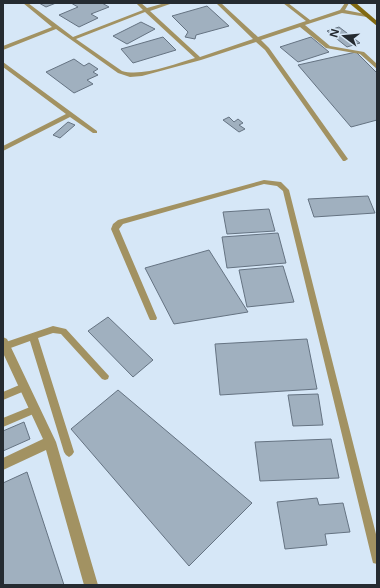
<svg xmlns="http://www.w3.org/2000/svg" width="380" height="588" font-family="Inter,sans-serif">
	<rect width="100%" height="100%" fill="#d6e7f7"/>
	<g fill="#a0b0bf" stroke="#657382">
		<polygon points="39,3 56,3 46,7"/>
		<polygon points="71,3 102,3 109,7 91,14 98,18 79,27 59,15 78,7"/>
		<polygon points="207,6 229,26 196,35 195,39 185,37 188,32 172,16"/>
		<polygon points="141,22 155,29 127,44 113,36"/>
		<polygon points="339,27 360,43 347,47 327,31"/>
		<polygon points="163,37 176,50 133,63 121,49"/>
		<polygon points="311,37 329,52 298,62 280,47"/>
		<polygon points="356,52 377,73 377,120 351,127 298,65"/>
		<polygon points="74,59 84,66 89,63 98,69 93,72 98,75 87,80 93,84 74,93 46,72"/>
		<polygon points="229,117 234,122 238,119 243,123 239,125 245,129 239,132 223,120"/>
		<polygon points="68,122 75,125 60,138 53,135"/>
		<polygon points="368,196 375,213 314,217 308,199"/>
		<polygon points="269,209 275,231 227,234 223,212"/>
		<polygon points="278,233 286,263 227,268 222,237"/>
		<polygon points="209,250 248,312 174,324 145,268"/>
		<polygon points="283,266 294,302 247,307 239,270"/>
		<polygon points="108,317 153,360 133,377 88,331"/>
		<polygon points="307,339 317,389 220,395 215,344"/>
		<polygon points="118,390 252,503 189,566 71,429"/>
		<polygon points="318,394 323,425 293,426 288,395"/>
		<polygon points="24,422 30,439 3,451 3,431"/>
		<polygon points="331,439 339,478 260,481 255,442"/>
		<polygon points="27,472 64,585 3,585 3,483"/>
		<polygon points="317,498 319,505 343,503 350,532 325,534 327,545 285,549 277,502"/>
	</g>
	<g fill="none" stroke-linecap="round" stroke-linejoin="round">
		<g fill="#a29262" fill-rule="evenodd">
			<path d="M23 3H28L73 37 143 10 136 3H141L147 8 165 3H173L150 11 200 57 253 39 216 3H221L258 37 306 21 283 3H288L310 20 340 10 345 3H349L345 10 370 15 367 17 342 13 305 25 330 46 364 52 377 64V69L360 54 326 48 300 27 261 40 269 48 348 159 345 161H343L265 50 256 42 201 60 142 76 130 77 118 73 56 29 3 50V46L52 27ZM145 12 195 58C175 64 142 77 122 71L76 39Z"/>
			<polygon points="3,62 97,131 97,133 93,133 70,117 3,151 3,146 66,114 3,67"/>
			<polygon points="264,180 281,182 289,190 377,538 377,564 373,563 372,559 283,191 277,186 264,184 123,224 119,229 157,318 156,320 150,320 149,318 111,229 113,224 118,220"/>
			<polygon points="53,326 66,329 109,376 108,379 105,380 102,379 61,334 53,333 38,338 74,452 72,455 69,457 66,455 64,452 30,341 5,350 3,349 3,343"/>
			<polygon points="24,383 27,384 28,387 27,390 3,400 3,392"/>
			<polygon points="35,405 38,406 40,409 38,412 3,427 3,418"/>
		</g>
		<polygon fill="#a29262" fill-rule="evenodd" points="3,337 7,339 56,442 98,585 84,585 46,450 3,470 3,458 43,439 3,353"/>
		<polygon fill="#816911" fill-rule="evenodd" points="349,3 356,3 377,21 377,26"/>
	</g>
	<rect width="380" height="588" fill="none" stroke="#252b31" stroke-width="8"/>
	<g transform="translate(344 36) rotate(286)" stroke="#d6e7f7" stroke-width="3" paint-order="stroke">
	<path d="M0-3L7 15L0 10L-7 15Z" fill="#252b31"/>
	<text y="-6" font-size="11" font-weight="bold" text-anchor="middle" fill="#252b31">N</text>
	</g>
</svg>
